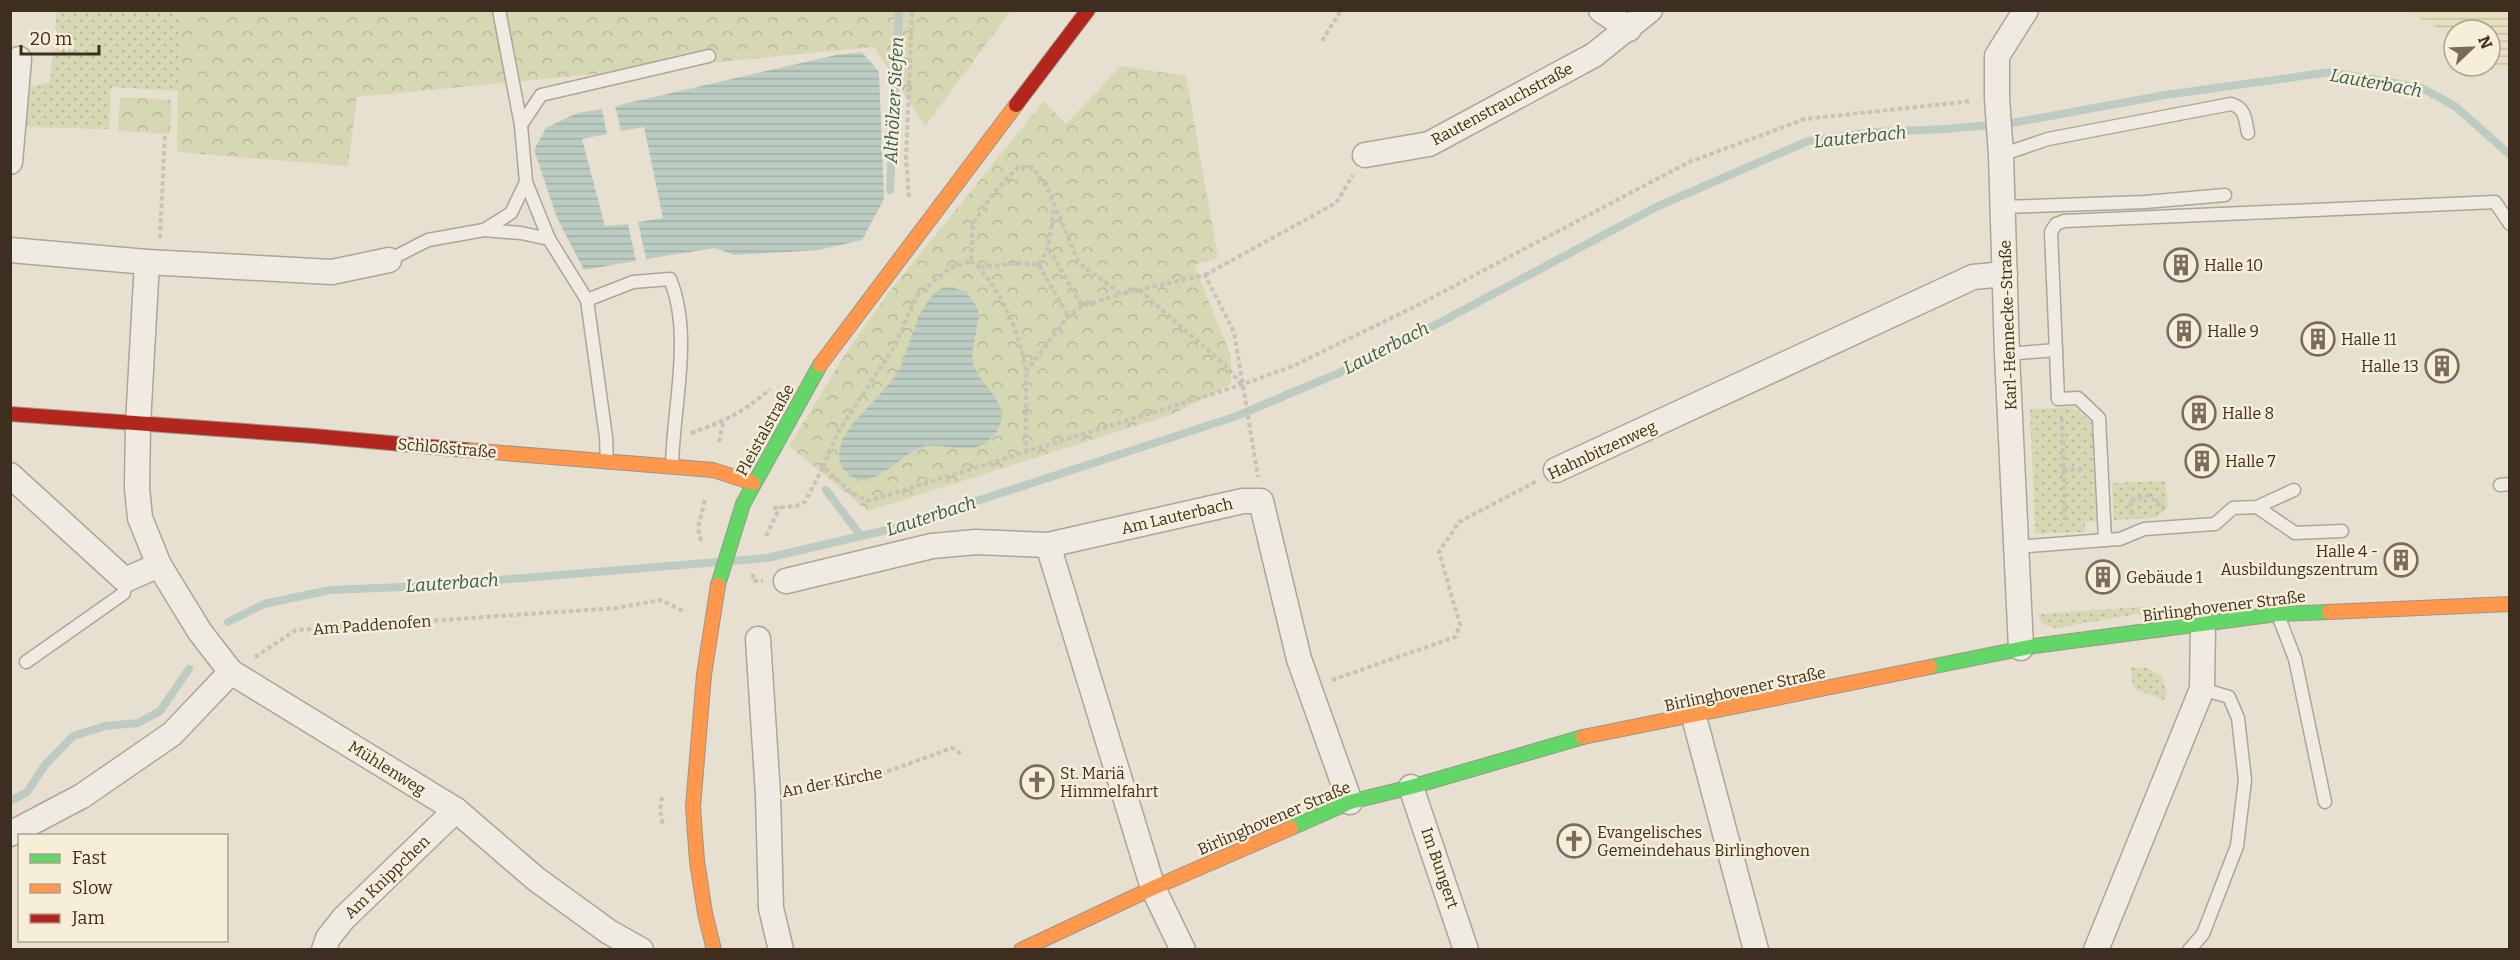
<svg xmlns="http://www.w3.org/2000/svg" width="2520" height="960" font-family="Bitter,serif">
	<defs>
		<pattern id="farmland-rules" width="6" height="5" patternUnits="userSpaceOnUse" patternTransform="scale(1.5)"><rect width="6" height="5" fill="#e6dfc2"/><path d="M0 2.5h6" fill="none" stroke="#c6c0a6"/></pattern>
		<pattern id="grass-dots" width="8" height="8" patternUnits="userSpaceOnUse" patternTransform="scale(1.5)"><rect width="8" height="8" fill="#d6d7b3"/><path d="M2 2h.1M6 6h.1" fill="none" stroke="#b9b99a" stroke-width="1.8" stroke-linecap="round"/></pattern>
		<pattern id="forest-crowns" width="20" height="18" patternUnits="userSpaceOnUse" patternTransform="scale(1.5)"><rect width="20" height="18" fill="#d6d7b3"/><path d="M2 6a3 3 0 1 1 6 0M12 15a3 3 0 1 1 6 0" fill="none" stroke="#b9b99a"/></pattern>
		<pattern id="water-rules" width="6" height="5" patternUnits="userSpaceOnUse" patternTransform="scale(1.5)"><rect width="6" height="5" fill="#bcccc2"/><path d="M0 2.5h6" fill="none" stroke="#a2b0a6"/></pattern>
	</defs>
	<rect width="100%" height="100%" fill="#e7e0d1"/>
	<polygon fill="url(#farmland-rules)" points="2408,11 2509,11 2509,72 2490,60 2490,30 2454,30 2454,38"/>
	<g fill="url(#grass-dots)">
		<polygon points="57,11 179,11 178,91 111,87 109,129 24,127 26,88 50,82"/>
		<polygon points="2074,407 2092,423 2096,521 2085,522 2085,532 2035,534 2030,409"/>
		<polygon points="2165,481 2168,507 2155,518 2114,520 2112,483"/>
		<polygon points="2156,606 2156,611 2056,628 2042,624 2038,614"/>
		<polygon points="2131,667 2148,668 2162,677 2167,694 2164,700 2133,688"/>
	</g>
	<g fill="url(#forest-crowns)">
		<polygon points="179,11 1011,11 925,126 874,47 357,97 348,166 177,152"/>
		<polygon points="1121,66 1186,76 1218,258 1194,265 1231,356 1231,384 1173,414 868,511 789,446 846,353 889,292 1044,101 1066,124"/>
		<polygon points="120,97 172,100 170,134 118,131"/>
	</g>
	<g fill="url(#water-rules)">
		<polygon points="862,52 879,72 884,199 862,240 819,250 735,255 715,248 646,259 638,222 663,218 644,127 621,131 615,106 836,55"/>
		<polygon points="602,109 607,134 582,139 605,226 628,224 636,261 584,270 557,218 534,150 546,128 577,113"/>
		<path d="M946 287 966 291 978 309C980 326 970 348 973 363 978 386 1015 402 997 431 978 460 951 443 926 446 903 449 875 494 849 475 843 470 839 463 839 455 840 422 890 395 902 363 911 341 922 293 946 287Z"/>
	</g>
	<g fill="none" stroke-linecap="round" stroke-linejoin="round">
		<g stroke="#bcccc2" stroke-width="8">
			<polyline points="890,190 899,10"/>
			<polyline points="826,490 861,536"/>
			<polyline points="733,561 767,558 891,529 1234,417 1339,373 1441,322 1656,207 1808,141 1873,132 1947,129 2012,123 2165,95 2331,72 2422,88 2456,107 2510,155"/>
			<polyline points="228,622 264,604 330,590 426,586 718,562"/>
			<polyline points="10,801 27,792 45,765 73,736 105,726 138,723 160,711 189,669"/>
		</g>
		<g stroke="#ada599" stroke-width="15">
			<g id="lane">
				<polyline points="499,10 521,125 526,182 549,239 587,300"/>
				<polyline points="521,125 541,95 709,56"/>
				<path d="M2001 155 2048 139 2231 104C2246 108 2245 120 2248 133"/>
				<polyline points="2003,207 2145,202 2225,195"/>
				<polyline points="484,230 521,233 549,239"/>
				<polyline points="389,260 428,240 484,230 511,213 526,182"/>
				<polyline points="2007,354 2056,350"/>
				<path d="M607 462 606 437 587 300 633 282 670 279C693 335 673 406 672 466"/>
				<polyline points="2500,485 2510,484"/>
				<polyline points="2294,490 2257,507 2233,508 2215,524 2144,529 2120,539 2105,540 2099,418 2078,398 2058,399 2051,232 2056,224 2064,221 2495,202 2510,224"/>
				<polyline points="2257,507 2295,533 2342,531"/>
				<polyline points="2016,547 2105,540"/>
				<polyline points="2278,615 2295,659 2325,802"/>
				<polyline points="26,662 124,593 125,580"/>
				<polyline points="2189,950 2203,934 2237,846 2245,780 2238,718 2229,697 2202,689"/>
			</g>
		</g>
		<g stroke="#ada599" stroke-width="27">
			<g id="street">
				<polyline points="1601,10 1629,29"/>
				<polyline points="1365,155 1429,144 1594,55 1650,10"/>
				<polyline points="10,162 19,59"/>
				<polyline points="10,250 147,262 332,272 389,260"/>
				<polyline points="147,262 138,424 137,488 140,518 159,565 200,632 231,672 456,810 536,879 609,932 641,950"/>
				<polyline points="1556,470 1973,277 2005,274"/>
				<polyline points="10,475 125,580 159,565"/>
				<polyline points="1048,545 1153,888 1183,950"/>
				<polyline points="786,581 932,546 976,542 1048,545 1243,501 1261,501 1299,659 1350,802"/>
				<polyline points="758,639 768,795 771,908 781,950"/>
				<polyline points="2021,648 2007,354 2001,155 1997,98 1997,56 2026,10"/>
				<polyline points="1694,717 1756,950"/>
				<polyline points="1411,787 1466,950"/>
				<polyline points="10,834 82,796 172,734 231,672"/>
				<polyline points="324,950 328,938 344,918 456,810"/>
				<polyline points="2096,950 2202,689 2203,624"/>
			</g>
		</g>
		<g stroke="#9c958a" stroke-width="16">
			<g id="fast">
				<polyline points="718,585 743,504 820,365"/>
				<polyline points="1930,667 2034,646 2277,614 2329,612"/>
				<polyline points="1291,828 1350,802 1411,787 1583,737"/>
			</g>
		</g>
		<g stroke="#9c958a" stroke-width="16">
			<g id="slow">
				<polyline points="820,365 1016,105"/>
				<polyline points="466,450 713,470 753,483"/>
				<polyline points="2329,612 2510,604"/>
				<polyline points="1583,737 1930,667"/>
				<polyline points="714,950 705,913 697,861 693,807 704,675 718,585"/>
				<polyline points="1021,950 1153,888 1291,828"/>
			</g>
		</g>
		<g stroke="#9c958a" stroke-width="16">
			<g id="jam">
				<polyline points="1016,105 1088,10"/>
				<polyline points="10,414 314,436 466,450"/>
			</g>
		</g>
		<g stroke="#c8c2b9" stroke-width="4" stroke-dasharray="4.5 3" stroke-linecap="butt">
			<polyline points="1322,41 1341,10"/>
			<polyline points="909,197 906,159 912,10"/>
			<polyline points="160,238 165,134"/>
			<polyline points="1049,249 1082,306"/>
			<path d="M971 261C998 281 1024 341 1026 375 1027 400 1025 427 1026 453"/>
			<polyline points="1039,265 1068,316"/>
			<polyline points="980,267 1020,263 1039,265 1048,248 1054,208"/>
			<polyline points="1205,275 1336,203 1353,175"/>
			<polyline points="1139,290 1225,365 1241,384"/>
			<polyline points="1026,372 1068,316 1082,306 1121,294"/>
			<polyline points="2062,418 2065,524"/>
			<path d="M691 433C723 422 744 412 770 389"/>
			<polyline points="719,442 723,423"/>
			<polyline points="823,467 838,432 894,347 917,296 950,268 971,261 973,224 991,196 1019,166 1032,167 1047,187 1079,263 1121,294 1205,275 1234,332 1258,477"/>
			<polyline points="2063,470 2083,469"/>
			<polyline points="773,508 796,506 805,502 823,467 852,493 868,501 1241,385 1293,366 1420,304 1689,162 1805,119 1972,101"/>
			<polyline points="2132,514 2130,500 2149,495 2164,510"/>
			<polyline points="766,536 780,507"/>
			<polyline points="701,541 698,528 705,499"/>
			<polyline points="753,574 753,581 763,581"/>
			<polyline points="255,657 296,630 616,608 661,600 685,612"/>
			<polyline points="1332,680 1455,637 1460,625 1439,552 1459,522 1537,481"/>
			<polyline points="792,791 872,777 952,748 963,755"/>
			<polyline points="662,797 660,810 663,825"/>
		</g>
		<use href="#lane" stroke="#efebe3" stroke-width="12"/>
		<use href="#street" stroke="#efebe3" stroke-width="24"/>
		<use href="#fast" stroke="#63d668" stroke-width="14"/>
		<use href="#slow" stroke="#ff974d" stroke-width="14"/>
		<use href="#jam" stroke="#b3261e" stroke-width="14"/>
	</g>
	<defs>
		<g id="building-ring" transform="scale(1.725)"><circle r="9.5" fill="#f7eed8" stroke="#786c5e" stroke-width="1.5"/><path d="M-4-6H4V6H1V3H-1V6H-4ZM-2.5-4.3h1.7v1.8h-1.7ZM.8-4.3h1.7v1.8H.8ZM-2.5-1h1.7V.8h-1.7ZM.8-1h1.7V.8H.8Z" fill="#786c5e"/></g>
		<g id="church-ring" transform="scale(1.725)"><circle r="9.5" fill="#f7eed8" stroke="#786c5e" stroke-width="1.5"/><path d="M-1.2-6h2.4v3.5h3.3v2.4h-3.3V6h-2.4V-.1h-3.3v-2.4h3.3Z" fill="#786c5e"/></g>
	</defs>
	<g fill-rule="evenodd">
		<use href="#building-ring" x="2181" y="265"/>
		<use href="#building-ring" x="2184" y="331"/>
		<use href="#building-ring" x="2318" y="339"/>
		<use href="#building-ring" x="2442" y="366"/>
		<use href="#building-ring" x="2199" y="413"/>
		<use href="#building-ring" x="2202" y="461"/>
		<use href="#building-ring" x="2401" y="560"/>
		<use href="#building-ring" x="2103" y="577"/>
		<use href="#church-ring" x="1037" y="782"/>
		<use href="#church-ring" x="1574" y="841"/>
	</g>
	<g text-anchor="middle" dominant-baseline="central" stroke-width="5" stroke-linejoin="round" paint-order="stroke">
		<g font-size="16" fill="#3d2e20" stroke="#f7eed8">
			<text transform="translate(1502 104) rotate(-28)">Rautenstrauchstraße</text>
			<text transform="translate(2008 325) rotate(-92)">Karl-Hennecke-Straße</text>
			<text transform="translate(765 430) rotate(-61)">Pleistalstraße</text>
			<text transform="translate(447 448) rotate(5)">Schloßstraße</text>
			<text transform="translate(1602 450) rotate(-25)">Hahnbitzenweg</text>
			<text transform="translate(1177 516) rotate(-13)">Am Lauterbach</text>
			<text transform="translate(2224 606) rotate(-7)">Birlinghovener Straße</text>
			<text transform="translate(372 625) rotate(-4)">Am Paddenofen</text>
			<text transform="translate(1745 689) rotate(-12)">Birlinghovener Straße</text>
			<text transform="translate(387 768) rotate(32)">Mühlenweg</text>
			<text transform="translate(832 782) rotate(-11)">An der Kirche</text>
			<text transform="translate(1274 818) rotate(-23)">Birlinghovener Straße</text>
			<text transform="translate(1440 868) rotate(71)">Im Bungert</text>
			<text transform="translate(387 877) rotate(-44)">Am Knippchen</text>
		</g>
		<g font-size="16" fill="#3d2e20" stroke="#f7eed8" text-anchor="start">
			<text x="2204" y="265">Halle 10</text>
			<text x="2207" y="331">Halle 9</text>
			<text x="2341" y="339">Halle 11</text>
			<text x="2419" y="366" text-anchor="end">Halle 13</text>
			<text x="2222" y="413">Halle 8</text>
			<text x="2225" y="461">Halle 7</text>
			<text x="2378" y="551" text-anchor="end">Halle 4 -<tspan x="2378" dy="18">Ausbildungszentrum</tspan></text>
			<text x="2126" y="577">Gebäude 1</text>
			<text x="1060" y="773">St. Mariä<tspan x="1060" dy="18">Himmelfahrt</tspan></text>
			<text x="1597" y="832">Evangelisches<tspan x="1597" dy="18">Gemeindehaus Birlinghoven</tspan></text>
		</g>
		<g font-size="18" font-style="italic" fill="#2f5d5a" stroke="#f7eed8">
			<text transform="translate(2376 83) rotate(10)">Lauterbach</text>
			<text transform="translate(894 100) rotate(-87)">Althölzer Siefen</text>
			<text transform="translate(1860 137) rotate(-6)">Lauterbach</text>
			<text transform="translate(1386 348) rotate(-27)">Lauterbach</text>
			<text transform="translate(931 516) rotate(-18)">Lauterbach</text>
			<text transform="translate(452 583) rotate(-4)">Lauterbach</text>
		</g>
	</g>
	<rect width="2520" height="960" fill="none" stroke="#3d2e20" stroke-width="24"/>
	<rect x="18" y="834" width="210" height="108" fill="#f7eed8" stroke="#ada18e" stroke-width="1.5"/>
	<rect x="30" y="854" width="30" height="9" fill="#63d668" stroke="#ada18e" stroke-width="1.5"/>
	<text x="72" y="864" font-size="18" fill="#3d2e20">Fast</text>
	<rect x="30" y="884" width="30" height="9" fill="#ff974d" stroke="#ada18e" stroke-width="1.5"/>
	<text x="72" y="894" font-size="18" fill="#3d2e20">Slow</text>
	<rect x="30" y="914" width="30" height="9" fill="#b3261e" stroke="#ada18e" stroke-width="1.5"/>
	<text x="72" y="924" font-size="18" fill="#3d2e20">Jam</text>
	<g transform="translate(2472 48) rotate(67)"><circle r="28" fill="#f7eed8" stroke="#ada18e" stroke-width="1.5"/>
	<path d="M0-4.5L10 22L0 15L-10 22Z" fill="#786c5e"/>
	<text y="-9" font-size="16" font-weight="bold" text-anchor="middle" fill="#3d2e20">N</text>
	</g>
	<path d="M21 45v9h78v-9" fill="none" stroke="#3d2e20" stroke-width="3"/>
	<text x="30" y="45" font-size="18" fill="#3d2e20" stroke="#f7eed8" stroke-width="4.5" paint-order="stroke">20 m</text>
</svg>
